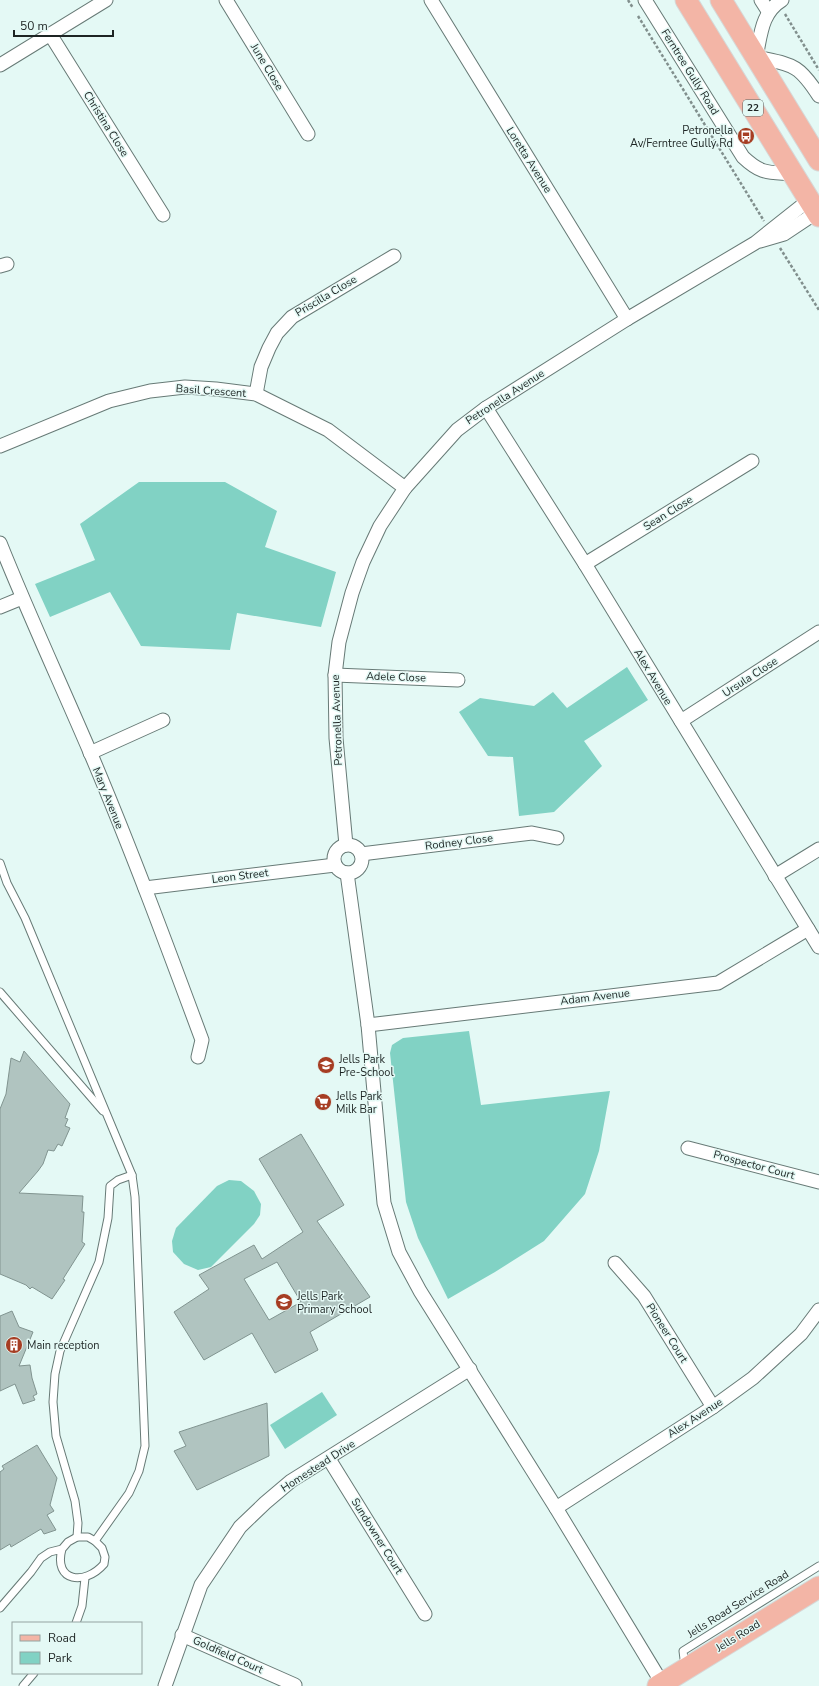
<svg xmlns="http://www.w3.org/2000/svg" width="819" height="1686" font-family="'Nunito Sans',sans-serif">
	<rect width="100%" height="100%" fill="#e4f9f5"/>
	<g fill="#81d2c4">
		<polygon points="139,482 225,482 277,511 265,547 336,572 321,627 237,613 230,650 141,646 110,592 50,617 35,584 95,560 80,524"/>
		<polygon points="627,667 648,700 584,741 602,766 554,812 519,816 513,757 488,756 459,712 480,698 534,706 553,692 567,708"/>
		<polygon points="469,1031 481,1105 610,1091 599,1151 585,1194 544,1241 495,1272 448,1299 418,1238 406,1202 390,1053 392,1045 403,1038"/>
		<polygon points="229,1180 241,1181 254,1191 261,1204 260,1215 254,1224 211,1267 198,1270 184,1264 173,1252 172,1241 176,1228 217,1186"/>
		<polygon points="322,1392 337,1415 285,1449 270,1425"/>
	</g>
	<g fill="#b0c4c0" stroke="#819490" fill-rule="evenodd">
		<polygon points="24,1051 70,1104 65,1118 68,1119 65,1126 70,1128 62,1146 58,1144 54,1151 48,1150 43,1164 38,1171 19,1193 83,1196 82,1212 84,1212 82,1242 85,1244 63,1279 65,1280 52,1299 32,1287 30,1289 26,1285 0,1274 0,1109 6,1094 11,1058 20,1062"/>
		<path d="M301 1134 344 1205 317 1221 370 1297 310 1332 318 1350 275 1373 252 1333 204 1360 174 1312 209 1289 199 1275 254 1245 262 1259 303 1232 259 1159ZM277 1262 301 1302 269 1320 244 1279Z"/>
		<polygon points="12,1311 19,1327 33,1332 19,1366 30,1365 32,1378 37,1394 33,1396 35,1400 23,1404 15,1384 0,1391 0,1316"/>
		<polygon points="267,1403 269,1456 197,1490 174,1451 186,1446 179,1432"/>
		<polygon points="37,1445 57,1478 50,1505 54,1511 47,1515 56,1530 44,1534 41,1529 11,1547 10,1544 0,1550 0,1472 4,1469 2,1466"/>
	</g>
	<g fill="none" stroke-linecap="round" stroke-linejoin="round">
		<g stroke="#677a76" stroke-width="9">
			<g id="lane">
				<polyline points="0,863 7,883 25,918 132,1175 135,1197 145,1446 139,1471 129,1493 95,1541"/>
				<polyline points="0,992 103,1111"/>
				<polyline points="77,1537 78,1523 75,1501 56,1436 53,1402 55,1374 60,1351 99,1262 108,1218 110,1186 118,1180 132,1175"/>
				<path d="M0 1608 31 1572 41 1558 50 1552 62 1549 68 1542 77 1537H88L95 1541 102 1548 105 1557 104 1564C85 1586 53 1582 62 1549"/>
				<polyline points="76,1623 82,1606 85,1578"/>
				<polyline points="685,1667 683,1651 819,1566"/>
				<polyline points="23,1686 34,1673"/>
			</g>
		</g>
		<g stroke="#677a76" stroke-width="15">
			<g id="street">
				<polyline points="226,0 308,134"/>
				<polyline points="431,0 627,319"/>
				<path d="M645 0 743 157C762 175 769 172 793 174"/>
				<polyline points="761,0 768,11"/>
				<path d="M782 0C761 13 761 35 756 57 792 65 798 63 819 96"/>
				<polyline points="50,34 163,215"/>
				<polyline points="0,65 106,0"/>
				<polyline points="760,241 784,234 817,212"/>
				<polyline points="0,266 7,264"/>
				<polyline points="256,394 261,367 269,348 277,333 292,317 394,256"/>
				<polyline points="486,408 585,564 819,947"/>
				<polyline points="0,446 109,401 150,391 185,387 216,389 256,394 328,430 405,488"/>
				<path d="M0 543C28 613 60 682 90 752 130 846 166 943 202 1040L198 1057"/>
				<polyline points="585,564 752,461"/>
				<polyline points="0,607 22,598"/>
				<polyline points="335,675 458,680"/>
				<polyline points="681,721 819,632"/>
				<polyline points="90,753 163,720"/>
				<circle cx="348" cy="859" r="14"/>
				<polyline points="346,845 336,738 335,675 339,642 352,593 363,562 380,526 405,488 457,430 486,408 627,319 755,243 809,200"/>
				<polyline points="361,854 532,833 557,838"/>
				<polyline points="347,873 368,1025 384,1203 399,1252 420,1291 556,1508 662,1683"/>
				<polyline points="775,876 819,849"/>
				<polyline points="145,888 335,865"/>
				<polyline points="368,1025 718,983 808,929"/>
				<polyline points="688,1148 819,1182"/>
				<polyline points="615,1263 644,1296 713,1407"/>
				<polyline points="329,1459 425,1614"/>
				<polyline points="556,1508 713,1407 753,1378 801,1334 819,1310"/>
				<polyline points="182,1635 295,1685"/>
				<polyline points="165,1686 201,1585 240,1527 265,1503 291,1481 470,1369"/>
			</g>
		</g>
		<g stroke="#d6d8d7" stroke-width="23">
			<g id="primary">
				<polyline points="686,0 819,216"/>
				<polyline points="721,0 819,160"/>
				<polyline points="658,1686 819,1587"/>
			</g>
		</g>
		<g stroke="#818f8d" stroke-width="2.5" stroke-dasharray="3 2" stroke-linecap="butt">
			<polyline points="628,0 633,8"/>
			<polyline points="785,14 819,70"/>
			<polyline points="638,16 764,221"/>
			<polyline points="780,248 819,310"/>
		</g>
		<use href="#lane" stroke="#fff" stroke-width="7"/>
		<use href="#street" stroke="#fff" stroke-width="13"/>
		<use href="#primary" stroke="#f3b5a6" stroke-width="21"/>
	</g>
	<defs>
		<g id="bus-disc" transform="scale(0.9)"><circle r="9.5" fill="#a63d23" stroke="#e4f9f5"/><path d="M-5-6H5V4H4V6H2V4H-2V6H-4V4H-5ZM-3.5-4V0h7V-4ZM-3.5 1.2v1.5H-2V1.2ZM2 1.2v1.5H3.5V1.2Z" fill="#fff"/></g>
		<g id="school-disc" transform="scale(0.9)"><circle r="9.5" fill="#a63d23" stroke="#e4f9f5"/><path d="M0-5L7-2L0 1L-7-2ZM-4 1L0 2.5L4 1V4Q0 6-4 4Z" fill="#fff"/></g>
		<g id="supermarket-disc" transform="scale(0.9)"><circle r="9.5" fill="#a63d23" stroke="#e4f9f5"/><path d="M-6-5.5h2.5l.6 2H6L4.5 2H-2.5L-4.4-4H-6ZM-1.5 3.2a1.3 1.3 0 1 0 .1 0ZM3 3.2a1.3 1.3 0 1 0 .1 0Z" fill="#fff"/></g>
		<g id="building-disc" transform="scale(0.9)"><circle r="9.5" fill="#a63d23" stroke="#e4f9f5"/><path d="M-4-6H4V6H1V3H-1V6H-4ZM-2.5-4.3h1.7v1.8h-1.7ZM.8-4.3h1.7v1.8H.8ZM-2.5-1h1.7V.8h-1.7ZM.8-1h1.7V.8H.8Z" fill="#fff"/></g>
	</defs>
	<g fill-rule="evenodd">
		<use href="#bus-disc" x="746" y="136"/>
		<use href="#school-disc" x="326" y="1065"/>
		<use href="#supermarket-disc" x="323" y="1102"/>
		<use href="#school-disc" x="284" y="1302"/>
		<use href="#building-disc" x="14" y="1345"/>
	</g>
	<g text-anchor="middle" dominant-baseline="central" stroke-width="3" stroke-linejoin="round" paint-order="stroke">
		<rect fill="#e4f9f5" stroke="#596462" stroke-width="1" x="743" y="100" width="20" height="16" rx="3"/>
		<g font-size="10" font-weight="bold" fill="#1d2423">
			<text x="753" y="108">22</text>
		</g>
		<g font-size="11" fill="#1d2423" stroke="#e4f9f5">
			<text transform="translate(267 67) rotate(59)">June Close</text>
			<text transform="translate(690 72) rotate(58)">Ferntree Gully Road</text>
			<text transform="translate(106 124) rotate(58)">Christina Close</text>
			<text transform="translate(529 160) rotate(58)">Loretta Avenue</text>
			<text transform="translate(326 296) rotate(-31)">Priscilla Close</text>
			<text transform="translate(211 391) rotate(4)">Basil Crescent</text>
			<text transform="translate(505 397) rotate(-33)">Petronella Avenue</text>
			<text transform="translate(668 513) rotate(-32)">Sean Close</text>
			<text transform="translate(396 677) rotate(2)">Adele Close</text>
			<text transform="translate(653 677) rotate(59)">Alex Avenue</text>
			<text transform="translate(750 677) rotate(-33)">Ursula Close</text>
			<text transform="translate(337 720) rotate(-92)">Petronella Avenue</text>
			<text transform="translate(108 798) rotate(68)">Mary Avenue</text>
			<text transform="translate(459 842) rotate(-7)">Rodney Close</text>
			<text transform="translate(240 876) rotate(-7)">Leon Street</text>
			<text transform="translate(595 997) rotate(-7)">Adam Avenue</text>
			<text transform="translate(754 1165) rotate(15)">Prospector Court</text>
			<text transform="translate(667 1333) rotate(58)">Pioneer Court</text>
			<text transform="translate(695 1418) rotate(-33)">Alex Avenue</text>
			<text transform="translate(318 1466) rotate(-33)">Homestead Drive</text>
			<text transform="translate(377 1536) rotate(58)">Sundowner Court</text>
			<text transform="translate(738 1604) rotate(-32)">Jells Road Service Road</text>
			<text transform="translate(738 1636) rotate(-32)">Jells Road</text>
			<text transform="translate(228 1655) rotate(24)">Goldfield Court</text>
		</g>
		<g font-size="11" fill="#1d2423" stroke="#e4f9f5" text-anchor="start">
			<text x="733" y="130" text-anchor="end">Petronella<tspan x="733" dy="13">Av/Ferntree Gully Rd</tspan></text>
			<text x="339" y="1059">Jells Park<tspan x="339" dy="13">Pre-School</tspan></text>
			<text x="336" y="1096">Jells Park<tspan x="336" dy="13">Milk Bar</tspan></text>
			<text x="297" y="1296">Jells Park<tspan x="297" dy="13">Primary School</tspan></text>
			<text x="27" y="1345">Main reception</text>
		</g>
	</g>
	<rect x="12" y="1622" width="130" height="52" fill="#e4f9f5" stroke="#94a4a1"/>
	<rect x="20" y="1635" width="20" height="6" fill="#f3b5a6" stroke="#94a4a1"/>
	<text x="48" y="1642" font-size="12" fill="#1d2423">Road</text>
	<rect x="20" y="1652" width="20" height="12" fill="#81d2c4" stroke="#94a4a1"/>
	<text x="48" y="1662" font-size="12" fill="#1d2423">Park</text>
	<path d="M14 30v6h99v-6" fill="none" stroke="#1d2423" stroke-width="2"/>
	<text x="20" y="30" font-size="12" fill="#1d2423" stroke="#e4f9f5" stroke-width="3" paint-order="stroke">50 m</text>
</svg>
